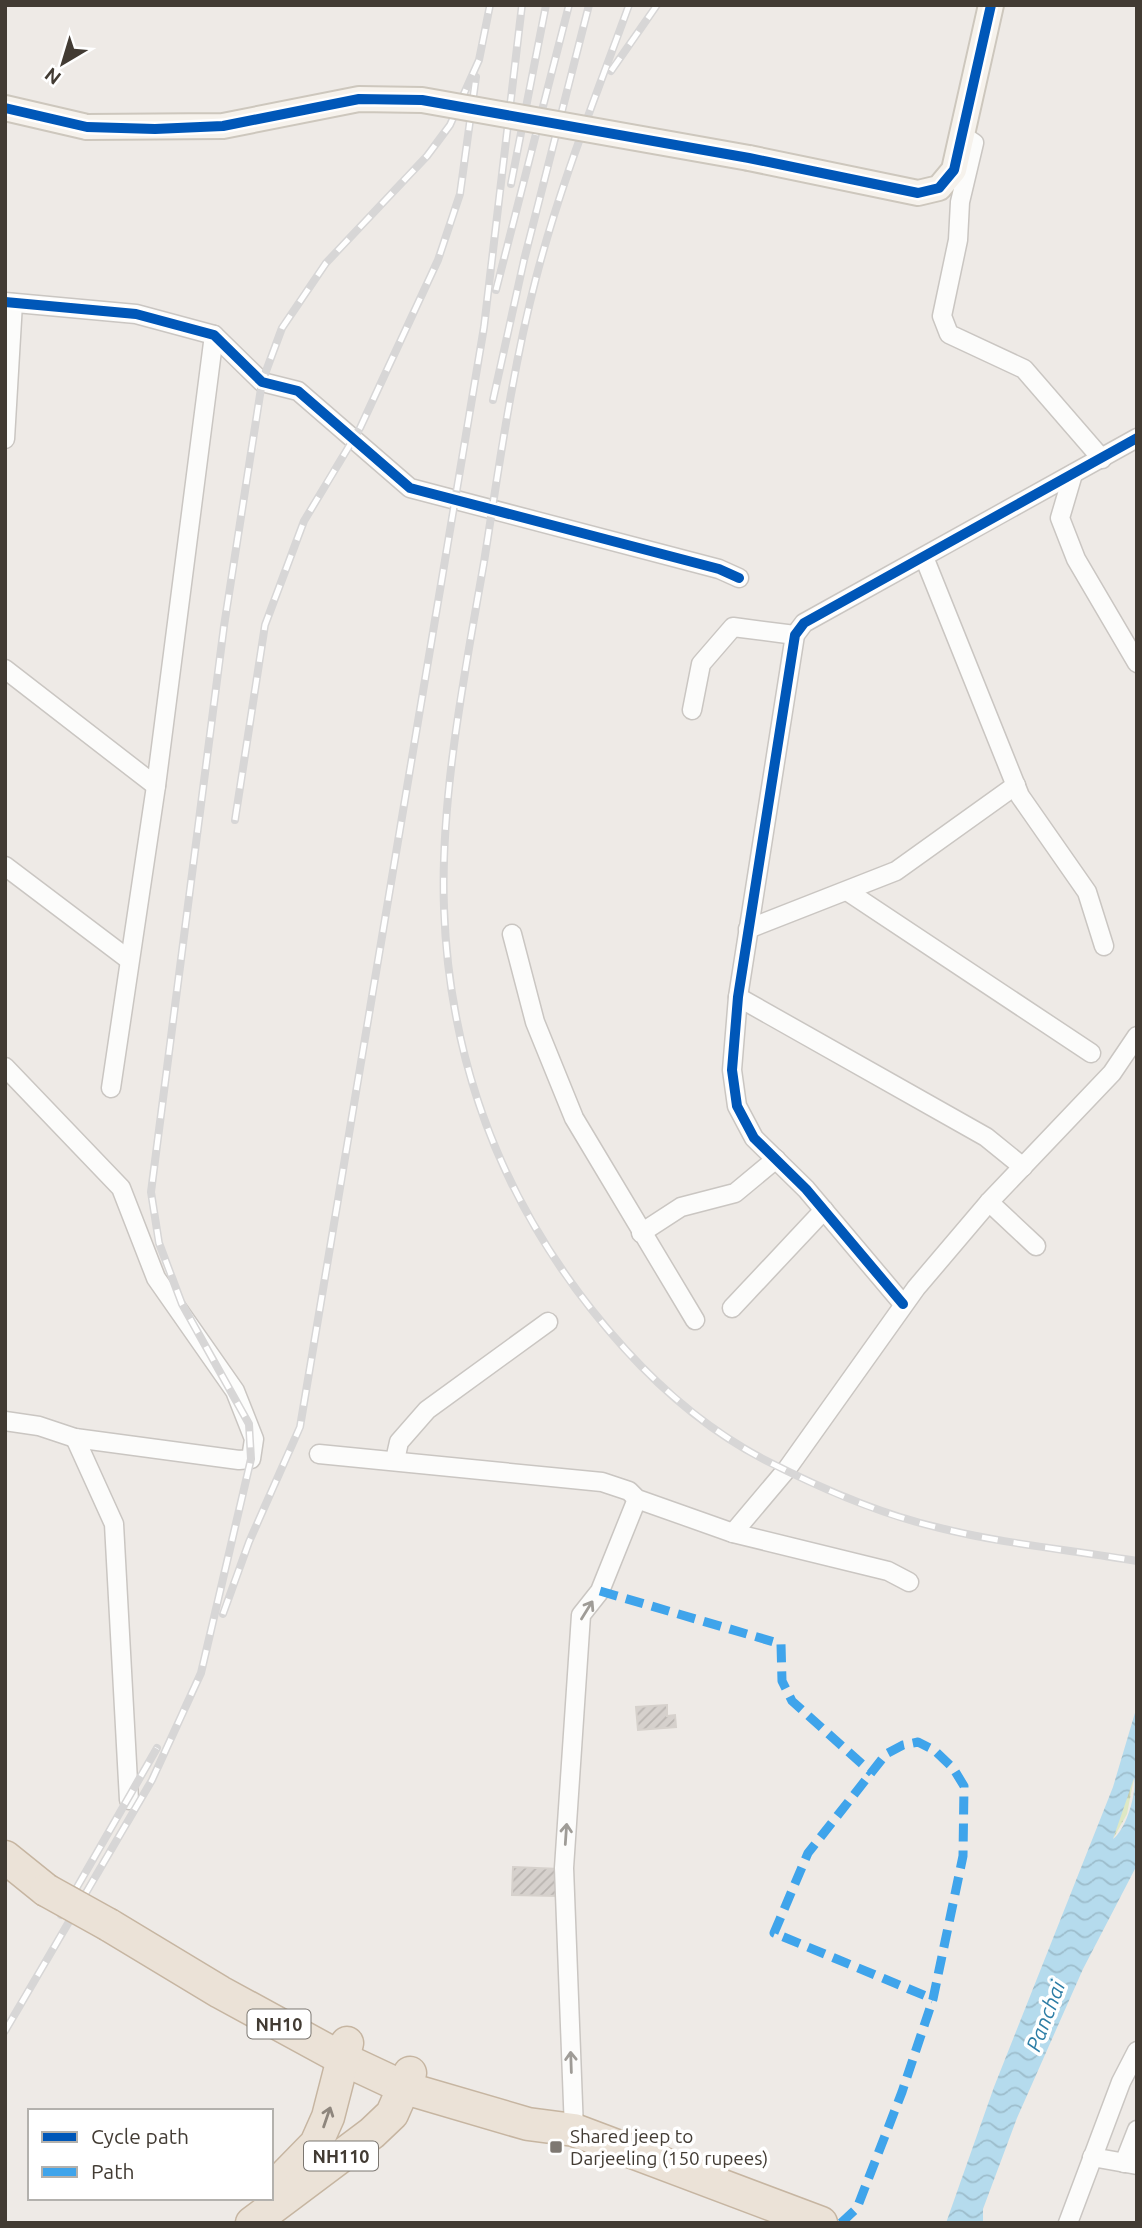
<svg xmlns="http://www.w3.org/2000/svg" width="1142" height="2228" font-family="Ubuntu,sans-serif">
	<defs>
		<pattern id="wetland-marsh" width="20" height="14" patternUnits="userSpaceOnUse" patternTransform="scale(1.75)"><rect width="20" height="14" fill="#dee8c4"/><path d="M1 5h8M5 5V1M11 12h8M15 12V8" fill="none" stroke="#c0c8a9"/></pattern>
		<pattern id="water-waves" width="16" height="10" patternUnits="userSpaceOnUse" patternTransform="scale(1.75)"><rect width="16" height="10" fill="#b5dbed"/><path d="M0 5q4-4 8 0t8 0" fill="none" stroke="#9dbdcc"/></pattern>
		<pattern id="building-hatch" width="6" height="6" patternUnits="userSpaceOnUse" patternTransform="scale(1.75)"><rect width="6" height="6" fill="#d6d1cd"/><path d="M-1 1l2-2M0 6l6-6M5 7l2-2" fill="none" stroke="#b9b4b0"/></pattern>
	</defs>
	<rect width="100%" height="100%" fill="#eeeae6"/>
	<polygon fill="url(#wetland-marsh)" points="1134,1778 1127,1814 1113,1839 1124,1800"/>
	<path fill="url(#water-waves)" fill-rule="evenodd" d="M1137 1706V1865L1083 1969 1017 2118 983 2209V2223H946L994 2087 1113 1787ZM1134 1778C1137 1793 1126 1830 1113 1839Z"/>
	<g fill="url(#building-hatch)" stroke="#d6d1cc" stroke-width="2">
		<polygon points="667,1705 667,1716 675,1715 676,1727 638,1730 636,1707"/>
		<polygon points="513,1867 559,1869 558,1896 512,1895"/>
	</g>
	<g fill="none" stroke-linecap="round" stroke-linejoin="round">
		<g stroke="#cac6c2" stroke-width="21">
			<g id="street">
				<polyline points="962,135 974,143 960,202 958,240 942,316 949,334 1024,369 1102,459"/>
				<polyline points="5,302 136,314 214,335 262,382 298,391 410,488 719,569 739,578"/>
				<polyline points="5,439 13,303"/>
				<polyline points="1073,474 1060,518 1076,559 1137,663"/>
				<polyline points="924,557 1020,796 1087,892 1104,946"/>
				<polyline points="5,669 156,786"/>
				<polyline points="692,710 701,664 733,627 795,635"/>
				<polyline points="5,866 128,959"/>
				<polyline points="847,891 1091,1053"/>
				<polyline points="748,929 896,871 1016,785"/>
				<polyline points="512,934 535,1022 574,1118 695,1320"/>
				<polyline points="738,997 986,1137 1023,1167"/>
				<polyline points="5,1067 121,1188 156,1278 235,1391 254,1439 251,1459 239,1460 75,1438 39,1426 5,1421"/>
				<polyline points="111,1088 156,786 214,335"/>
				<polyline points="989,1202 1036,1246"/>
				<polyline points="641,1233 681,1207 735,1193 776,1159"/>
				<polyline points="903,1304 806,1189 754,1138 737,1106 732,1070 738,997 795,635 804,623 1137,438"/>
				<polyline points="732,1308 824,1210"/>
				<polyline points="75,1438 114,1524 129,1800"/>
				<polyline points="319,1454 602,1482 629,1491 637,1499 733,1533 888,1571 909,1582"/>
				<polyline points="395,1460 399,1442 427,1410 548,1322"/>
				<polyline points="733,1533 787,1469 916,1288 989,1202 1112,1073 1137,1036"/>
				<polyline points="574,2130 564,1868 581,1615 600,1591 637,1499"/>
				<polyline points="1092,2157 1137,2165"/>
				<polyline points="1124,2163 1137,2130"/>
				<polyline points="1068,2223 1121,2082 1137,2051"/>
			</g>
		</g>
		<g stroke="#cdc7bd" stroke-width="28">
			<g id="secondary">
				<polyline points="5,108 87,127"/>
				<polyline points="749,158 918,193 939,188 954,170 991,5"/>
			</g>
		</g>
		<g stroke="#c6b5a1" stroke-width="35">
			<g id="highway">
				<polyline points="5,1857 46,1890"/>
				<polyline points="109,1925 220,1992 341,2058 405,2088 528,2124 574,2130 821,2223"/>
				<polyline points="275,2186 316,2144 328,2117 347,2043"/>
				<polyline points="252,2223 372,2133 392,2114 410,2073"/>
			</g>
		</g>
		<use href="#street" stroke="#fcfcfb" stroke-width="18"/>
		<use href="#secondary" stroke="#f6f2ec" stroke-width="24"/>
		<use href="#highway" stroke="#ebe2d7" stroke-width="32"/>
		<g stroke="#d7d6d6" stroke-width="8">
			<g id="rail">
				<path d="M629 5C596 96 560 185 536 278 512 371 499 467 484 562 465 672 440 797 444 908 450 1077 512 1224 625 1349 664 1392 713 1433 765 1460 820 1488 879 1514 940 1528 1004 1544 1072 1550 1137 1561"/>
				<polyline points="611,71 657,5"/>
				<polyline points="511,184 546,5"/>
				<polyline points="496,290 569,5"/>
				<polyline points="493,400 524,260 589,5"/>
				<polyline points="235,820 265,625 304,521 360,428 438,260 460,194 476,77"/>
				<polyline points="223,1614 249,1542 300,1427 484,327 522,5"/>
				<polyline points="61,1915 157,1748"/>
				<polyline points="5,2031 152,1780 201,1673 251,1459 249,1424 182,1304 159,1243 151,1192 224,626 262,382 282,328 326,263 427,156 450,125 479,60 490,5"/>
			</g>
		</g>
		<use href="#rail" stroke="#fff" stroke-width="5" stroke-dasharray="16" stroke-linecap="butt"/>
		<g stroke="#cdc7bd" stroke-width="28" stroke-linecap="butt">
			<polyline id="secondary-bridge" points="87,127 223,126 359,99 422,100 749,158"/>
		</g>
		<g stroke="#c6b5a1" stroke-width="35" stroke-linecap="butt">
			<polyline id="highway-bridge" points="46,1890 109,1925"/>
		</g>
		<use href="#secondary-bridge" stroke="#f6f2ec" stroke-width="24"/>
		<use href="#highway-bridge" stroke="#ebe2d7" stroke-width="32"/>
		<g stroke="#3fa4eb" stroke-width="9" stroke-dasharray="18 9" stroke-linecap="butt">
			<polyline points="600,1591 781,1644 782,1681 792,1701 872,1773"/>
			<polyline points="841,2223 857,2208 902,2092 933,1999 963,1856 964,1786 953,1768 934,1750 918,1742 903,1745 886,1754 808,1853 774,1933 933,1999"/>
		</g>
		<g stroke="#fff" stroke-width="15">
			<g id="cycleway">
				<polyline points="5,108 87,127 155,129 223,126 359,99 422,100 749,158 918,193 939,188 954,170 991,5"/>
				<polyline points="5,302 136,314 214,335 262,382 298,391 410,488 719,569 739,578"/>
				<polyline points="903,1304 806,1189 754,1138 737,1106 732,1070 738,997 795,635 804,623 1137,438"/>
			</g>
		</g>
		<use href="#cycleway" stroke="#0057b8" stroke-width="10"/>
	</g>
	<defs><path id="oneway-shaft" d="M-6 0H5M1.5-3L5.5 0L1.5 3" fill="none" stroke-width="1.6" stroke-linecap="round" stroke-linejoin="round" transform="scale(1.75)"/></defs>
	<g stroke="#9f9c97">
		<use href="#oneway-shaft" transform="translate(587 1610) rotate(-58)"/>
		<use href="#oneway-shaft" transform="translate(566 1834) rotate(-86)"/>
		<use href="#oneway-shaft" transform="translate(571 2062) rotate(-92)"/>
	</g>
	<use stroke="#8e867d" href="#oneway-shaft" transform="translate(327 2117) rotate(-71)"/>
	<rect fill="#7e7872" stroke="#fff" stroke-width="2.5" x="549" y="2140" width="14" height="14" rx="3.5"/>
	<g text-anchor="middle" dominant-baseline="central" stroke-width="7" stroke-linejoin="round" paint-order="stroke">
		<g fill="#fff" stroke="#7b7670" stroke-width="2">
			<rect x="247.5" y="2009.5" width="63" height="29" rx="5"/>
			<rect x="304" y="2141.5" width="74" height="29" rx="5"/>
		</g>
		<g font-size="18" font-weight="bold" fill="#423b33">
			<text x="279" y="2024">NH10</text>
			<text x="341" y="2156">NH110</text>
		</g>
		<g font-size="19" fill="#423b33" stroke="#fff" text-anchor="start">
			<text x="570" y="2136">Shared jeep to<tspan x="570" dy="22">Darjeeling (150 rupees)</tspan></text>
		</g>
		<g font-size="21" font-style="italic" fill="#2c7da5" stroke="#fff">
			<text transform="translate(1045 2016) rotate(-69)">Panchai</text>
		</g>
	</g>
	<rect width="1142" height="2228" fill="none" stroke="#423b33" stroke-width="14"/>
	<rect x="28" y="2109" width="245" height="91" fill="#ffffff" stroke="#b3b1ad" stroke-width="2"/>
	<rect x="42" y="2132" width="35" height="10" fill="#0057b8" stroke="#b3b1ad" stroke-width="2"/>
	<text x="91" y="2144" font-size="21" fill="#423b33">Cycle path</text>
	<rect x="42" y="2167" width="35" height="10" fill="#3fa4eb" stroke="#b3b1ad" stroke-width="2"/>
	<text x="91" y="2179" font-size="21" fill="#423b33">Path</text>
	<g transform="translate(63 63) rotate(218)" stroke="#ffffff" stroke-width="5" paint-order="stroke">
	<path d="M0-5L12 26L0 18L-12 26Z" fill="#423b33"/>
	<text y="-10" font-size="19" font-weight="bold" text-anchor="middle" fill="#423b33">N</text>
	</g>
</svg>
